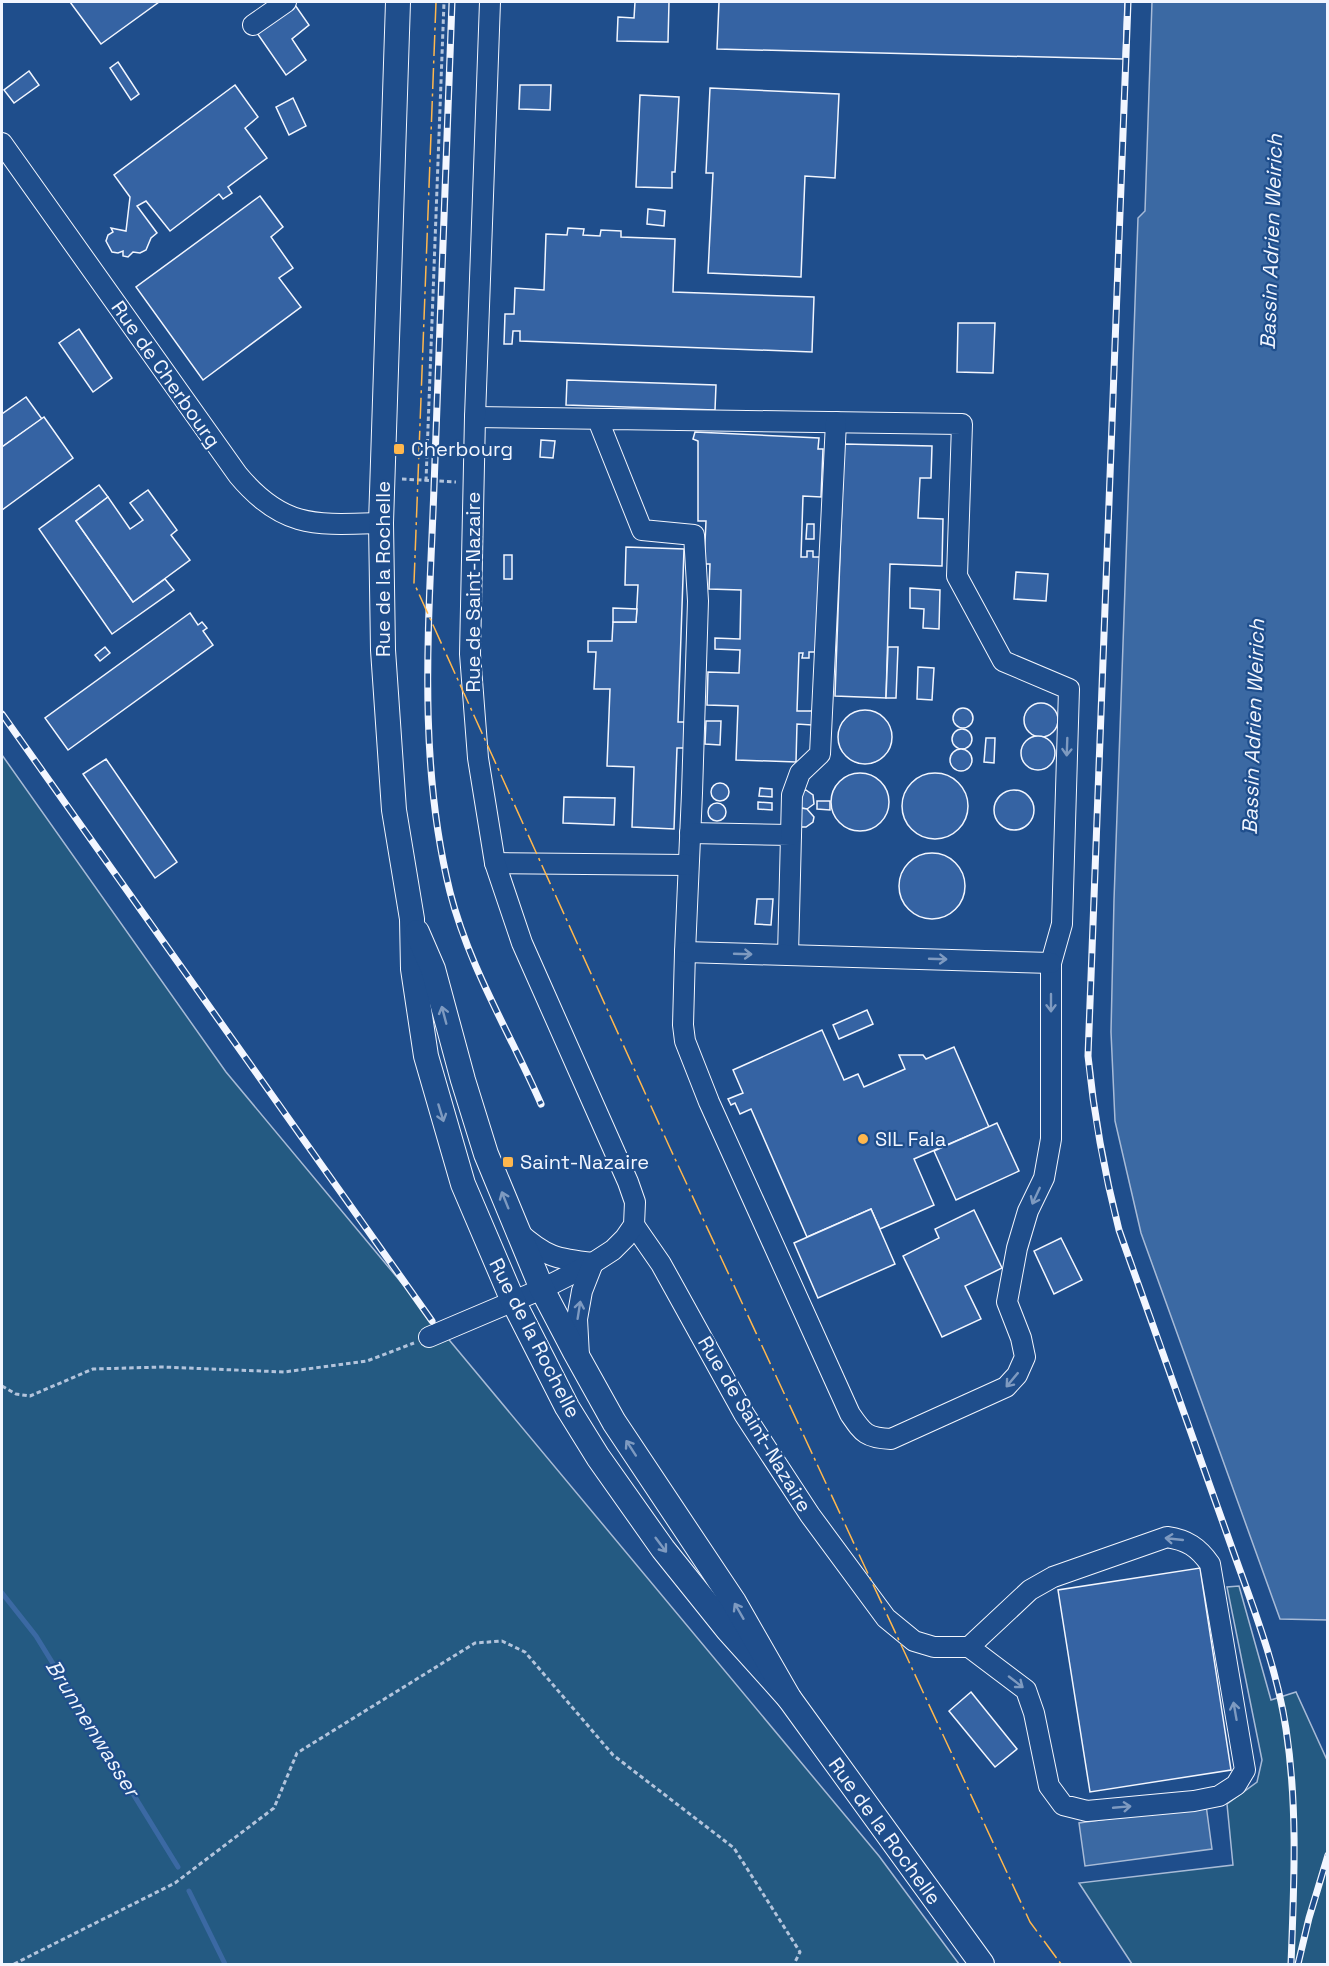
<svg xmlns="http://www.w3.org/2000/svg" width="1329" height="1966" font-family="'Space Grotesk',sans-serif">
	<rect width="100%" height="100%" fill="#1f4e8c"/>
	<g fill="#245a82" stroke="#a8bbd7" stroke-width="1.5">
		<polygon points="2,755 226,1072 879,1856 959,1964 2,1964"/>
		<polygon points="1239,1586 1271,1700 1296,1692 1327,1760 1327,1964 1132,1964 1079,1883 1233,1865 1227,1804 1257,1782 1262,1760 1227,1587"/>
	</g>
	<g fill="#3b69a3" stroke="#a8bbd7" stroke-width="1.5">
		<polygon points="1152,2 1327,2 1327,1620 1280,1619 1141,1233 1115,1121 1111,1032 1114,900 1138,218 1145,211"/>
		<polygon points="1206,1805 1212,1849 1085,1866 1079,1823"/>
	</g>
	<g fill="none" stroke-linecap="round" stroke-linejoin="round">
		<g stroke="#3b69a3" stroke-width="5">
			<polyline points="2,1593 36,1636 178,1867"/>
			<polyline points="189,1891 225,1964"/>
		</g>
	</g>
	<g fill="#3563a3" stroke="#f2f6ff" stroke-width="1.5">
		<polygon points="70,2 159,2 101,44"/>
		<polygon points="635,2 669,2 668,42 617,41 618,17 634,18"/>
		<polygon points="719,2 1125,2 1123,59 717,49"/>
		<polygon points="295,5 309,25 292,39 306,60 286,75 257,33"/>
		<polygon points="118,62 139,94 131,100 110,68"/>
		<polygon points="29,71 39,85 14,103 4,90"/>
		<polygon points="235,85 258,117 245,128 267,158 228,187 232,193 223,199 219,194 170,231 146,201 137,206 157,233 151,238 146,250 140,253 133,252 128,257 123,256 123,251 118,253 112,252 106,241 108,235 113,232 111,228 126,231 130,197 114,175"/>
		<polygon points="520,85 551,85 550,110 519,109"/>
		<polygon points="710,88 839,94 835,178 805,176 801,277 708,273 713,173 706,173"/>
		<polygon points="640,95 679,97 675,172 672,172 672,188 636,187"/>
		<polygon points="293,98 306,126 289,135 276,107"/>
		<polygon points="260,196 283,227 271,237 293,268 279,278 301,307 203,380 136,287"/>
		<polygon points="648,209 665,211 664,226 647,224"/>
		<polygon points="568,228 584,229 583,235 600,236 601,230 621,231 621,237 675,239 673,292 814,297 812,352 520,341 520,331 513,331 512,344 504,344 505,314 514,314 515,288 544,290 546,234 567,235"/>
		<polygon points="958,323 995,323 993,373 957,372"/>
		<polygon points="79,329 112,378 93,392 59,343"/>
		<polygon points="567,380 716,385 715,410 566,405"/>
		<polygon points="26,397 42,419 2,447 2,414"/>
		<polygon points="44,417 73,458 2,510 2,447"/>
		<polygon points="695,432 819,438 818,449 823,449 821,497 803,496 801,557 807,557 807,551 813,551 813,557 820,557 817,652 809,652 809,658 802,658 803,653 799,653 797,711 812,711 812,725 797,724 796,762 736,760 738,706 707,705 708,672 739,673 740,650 715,649 715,638 740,639 741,590 709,589 710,564 704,564 706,521 698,521 698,441 693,439"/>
		<polygon points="541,440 555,441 553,458 540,457"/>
		<polygon points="844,444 932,446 931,478 920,478 918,518 943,519 942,566 890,564 886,698 835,696"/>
		<polygon points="99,485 108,497 76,521 133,602 165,579 174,590 112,634 39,529"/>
		<polygon points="148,490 177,530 171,535 190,560 133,602 76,521 108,497 130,529 143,520 130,503"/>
		<polygon points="807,524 814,524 814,539 806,539"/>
		<polygon points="626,547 684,549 678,722 686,722 685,748 677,748 674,829 632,827 634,767 607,766 610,689 594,689 596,652 588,652 588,641 612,641 613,622 636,622 638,585 625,585"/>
		<rect x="504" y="555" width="8" height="24"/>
		<polygon points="1016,572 1048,574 1046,601 1014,599"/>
		<polygon points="910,588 940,590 939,629 923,628 924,609 910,608"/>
		<polygon points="613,608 637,609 636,622 613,622"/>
		<polygon points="190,613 198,625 202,622 207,628 203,631 213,645 68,750 45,718"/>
		<polygon points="105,647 110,653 100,661 95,655"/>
		<polygon points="888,647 898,647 896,698 886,698"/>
		<polygon points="918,667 934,668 932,700 917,699"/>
		<circle cx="1041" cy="720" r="17"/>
		<circle cx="963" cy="718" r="10"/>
		<circle cx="865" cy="737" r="27"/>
		<polygon points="706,721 721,721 720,745 705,744"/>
		<circle cx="962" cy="739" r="10"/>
		<circle cx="1038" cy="753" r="17"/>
		<polygon points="986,738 995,738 994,763 984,762"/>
		<circle cx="961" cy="760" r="11"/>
		<polygon points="106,759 177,862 155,878 83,774"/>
		<circle cx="935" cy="806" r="33"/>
		<circle cx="860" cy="802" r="29"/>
		<circle cx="720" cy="792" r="9"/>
		<polygon points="760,788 772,789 772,797 759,796"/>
		<circle cx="1014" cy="810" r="20"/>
		<polygon points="806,790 813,795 814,804 807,809 801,808 800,791"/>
		<polygon points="564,797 615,798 614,825 563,823"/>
		<polygon points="817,801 830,801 830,810 817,809"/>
		<polygon points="758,802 772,803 772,810 758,809"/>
		<circle cx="717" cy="812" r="9"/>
		<polygon points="801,808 807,809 814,817 813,822 806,827 802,827 797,823"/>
		<circle cx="932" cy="886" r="33"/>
		<polygon points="757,899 773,899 771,925 755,924"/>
		<polygon points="867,1010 873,1024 839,1039 833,1025"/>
		<polygon points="822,1030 844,1080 858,1074 864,1087 905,1069 899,1055 923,1055 926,1059 954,1047 989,1127 914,1159 934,1205 880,1229 871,1209 807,1237 751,1109 740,1114 735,1103 731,1105 728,1099 743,1093 733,1070"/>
		<polygon points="997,1123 1019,1171 956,1200 934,1151"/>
		<polygon points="871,1209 895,1264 818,1298 794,1243"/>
		<polygon points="974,1210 1002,1268 965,1286 981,1319 942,1337 903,1256 939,1238 935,1229"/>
		<polygon points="1061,1238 1082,1280 1054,1294 1034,1251"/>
		<polygon points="1200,1568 1231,1770 1090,1792 1058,1590"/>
		<polygon points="971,1692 1017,1749 995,1767 949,1711"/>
	</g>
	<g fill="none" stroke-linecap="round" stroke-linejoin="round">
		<g stroke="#f2f6ff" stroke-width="22">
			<g id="minor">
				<polyline points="253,25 286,2"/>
				<path d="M2 143 238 475C283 529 316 525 381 523"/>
				<path d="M475 417 962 424 957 576 1003 661 1069 689 1062 924 1051 963V1139L1044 1178 1028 1211 1017 1248 1007 1302 1021 1338 1025 1357 1017 1375 1006 1387 891 1439C866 1438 863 1433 850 1414L709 1102 685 1041 683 1025 685 952 692 793 698 601 694 535 642 530 598 420"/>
				<polyline points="690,833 791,835 788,955"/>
				<polyline points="791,835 792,795 800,773 820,754 836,422"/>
				<polyline points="495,863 688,865"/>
				<polyline points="685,952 1051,963"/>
				<path d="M634 1225 661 1264 744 1414 810 1515 886 1618 914 1641 934 1647H969L1026 1690 1034 1713 1049 1786 1063 1805 1087 1811 1194 1801 1219 1796 1236 1785 1245 1770 1210 1564C1198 1547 1187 1540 1167 1537L1053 1577 1030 1590 969 1647"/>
				<path d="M518 1232C546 1257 556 1259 593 1263"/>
				<polyline points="429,1337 542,1289 593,1263 613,1250 625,1238 634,1225 635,1202 628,1182 522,943 495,863 478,758 470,654 475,417 490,2"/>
				<polyline points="579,1356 577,1319 582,1291 593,1263"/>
			</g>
		</g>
		<g stroke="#f2f6ff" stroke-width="26">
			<g id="major">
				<polyline points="398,2 381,523 383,650 394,810 412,919 413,969 426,1056 463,1184 513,1301 567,1407 598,1457 663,1549 728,1630 789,1698"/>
				<polyline points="417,932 433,969 463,1080 486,1154 542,1289 575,1352 614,1422 734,1602 789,1698 982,1964"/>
			</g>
		</g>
		<g stroke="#b3c4dc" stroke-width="3" stroke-dasharray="4.5 3" stroke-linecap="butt">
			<polyline points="402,479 456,482"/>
			<polyline points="426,481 444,2"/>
			<polyline points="2,1386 16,1394 30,1396 93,1369 163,1367 284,1372 367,1361 414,1343"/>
			<polyline points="14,1964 175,1883 274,1808 297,1753 475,1643 502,1641 525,1652 613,1755 734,1848 800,1952 794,1964"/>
		</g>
		<use href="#minor" stroke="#1f4e8c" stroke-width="20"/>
		<use href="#major" stroke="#1f4e8c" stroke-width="24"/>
		<g stroke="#f2f6ff" stroke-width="7">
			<g id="rail">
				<path d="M452 2C446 163 440 325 434 487 429 622 417 759 450 892 469 967 510 1033 541 1104"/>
				<path d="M1128 2 1088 1056C1094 1116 1104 1171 1119 1230 1155 1331 1191 1432 1227 1534 1249 1597 1276 1662 1286 1729 1298 1808 1294 1885 1291 1964"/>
				<polyline points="2,714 432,1321"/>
				<polyline points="1298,1964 1309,1918 1328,1855"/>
			</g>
		</g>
		<use href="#rail" stroke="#1f4e8c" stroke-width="4.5" stroke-dasharray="14" stroke-linecap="butt"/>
		<polyline stroke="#ffb74d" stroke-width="1.5" stroke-dasharray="21 4.5 3 4.5" stroke-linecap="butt" points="436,2 414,583 670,1148 1030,1922 1061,1964"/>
	</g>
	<defs><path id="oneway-shaft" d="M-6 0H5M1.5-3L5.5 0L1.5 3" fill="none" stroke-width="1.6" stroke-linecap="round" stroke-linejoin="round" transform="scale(1.5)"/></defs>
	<g stroke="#7e9ac0">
		<use href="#oneway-shaft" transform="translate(1067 747) rotate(92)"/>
		<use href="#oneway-shaft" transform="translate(743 954) rotate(2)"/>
		<use href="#oneway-shaft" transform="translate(938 959) rotate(2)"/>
		<use href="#oneway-shaft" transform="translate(1051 1003) rotate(90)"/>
		<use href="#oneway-shaft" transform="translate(444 1015) rotate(-105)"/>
		<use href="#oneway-shaft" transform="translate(441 1113) rotate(73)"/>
		<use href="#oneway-shaft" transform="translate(1036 1196) rotate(115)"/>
		<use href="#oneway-shaft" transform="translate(505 1200) rotate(-112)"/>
		<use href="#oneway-shaft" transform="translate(579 1310) rotate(-81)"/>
		<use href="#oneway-shaft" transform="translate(1012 1380) rotate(130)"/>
		<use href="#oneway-shaft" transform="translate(631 1448) rotate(-123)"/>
		<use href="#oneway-shaft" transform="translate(1174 1539) rotate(-174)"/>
		<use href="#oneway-shaft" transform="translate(661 1545) rotate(53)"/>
		<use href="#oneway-shaft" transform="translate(739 1611) rotate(-120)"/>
		<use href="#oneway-shaft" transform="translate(1016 1682) rotate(38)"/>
		<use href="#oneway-shaft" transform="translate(1235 1711) rotate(-100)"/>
		<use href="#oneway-shaft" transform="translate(1122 1807) rotate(-5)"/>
	</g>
	<g fill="#ffb74d" stroke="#1f4e8c" stroke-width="2">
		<rect x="393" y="443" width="12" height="12" rx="3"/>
		<circle cx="863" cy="1139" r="6"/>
		<rect x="502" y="1156" width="12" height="12" rx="3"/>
	</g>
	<g text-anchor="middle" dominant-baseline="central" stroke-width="4.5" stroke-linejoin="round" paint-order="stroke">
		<g font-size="20" fill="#f2f6ff" stroke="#1f4e8c">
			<text transform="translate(166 374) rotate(55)">Rue de Cherbourg</text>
			<text transform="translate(383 569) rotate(-90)">Rue de la Rochelle</text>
			<text transform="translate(473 592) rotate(-90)">Rue de Saint-Nazaire</text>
			<text transform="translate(535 1338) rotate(63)">Rue de la Rochelle</text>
			<text transform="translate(755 1424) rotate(59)">Rue de Saint-Nazaire</text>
			<text transform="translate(885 1831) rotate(54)">Rue de la Rochelle</text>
		</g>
		<g font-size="20" fill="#f2f6ff" stroke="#1f4e8c" text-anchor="start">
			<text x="411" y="449">Cherbourg</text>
			<text x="875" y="1139">SIL Fala</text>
			<text x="520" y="1162">Saint-Nazaire</text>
		</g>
		<g font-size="21" font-style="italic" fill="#f2f6ff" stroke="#1f4e8c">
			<text transform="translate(1271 242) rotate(-88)">Bassin Adrien Weirich</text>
			<text transform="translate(1253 727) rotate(-88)">Bassin Adrien Weirich</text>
			<text transform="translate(93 1728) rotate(58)">Brunnenwasser</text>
		</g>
	</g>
	<rect width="1329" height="1966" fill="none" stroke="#f2f6ff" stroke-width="6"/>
</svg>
